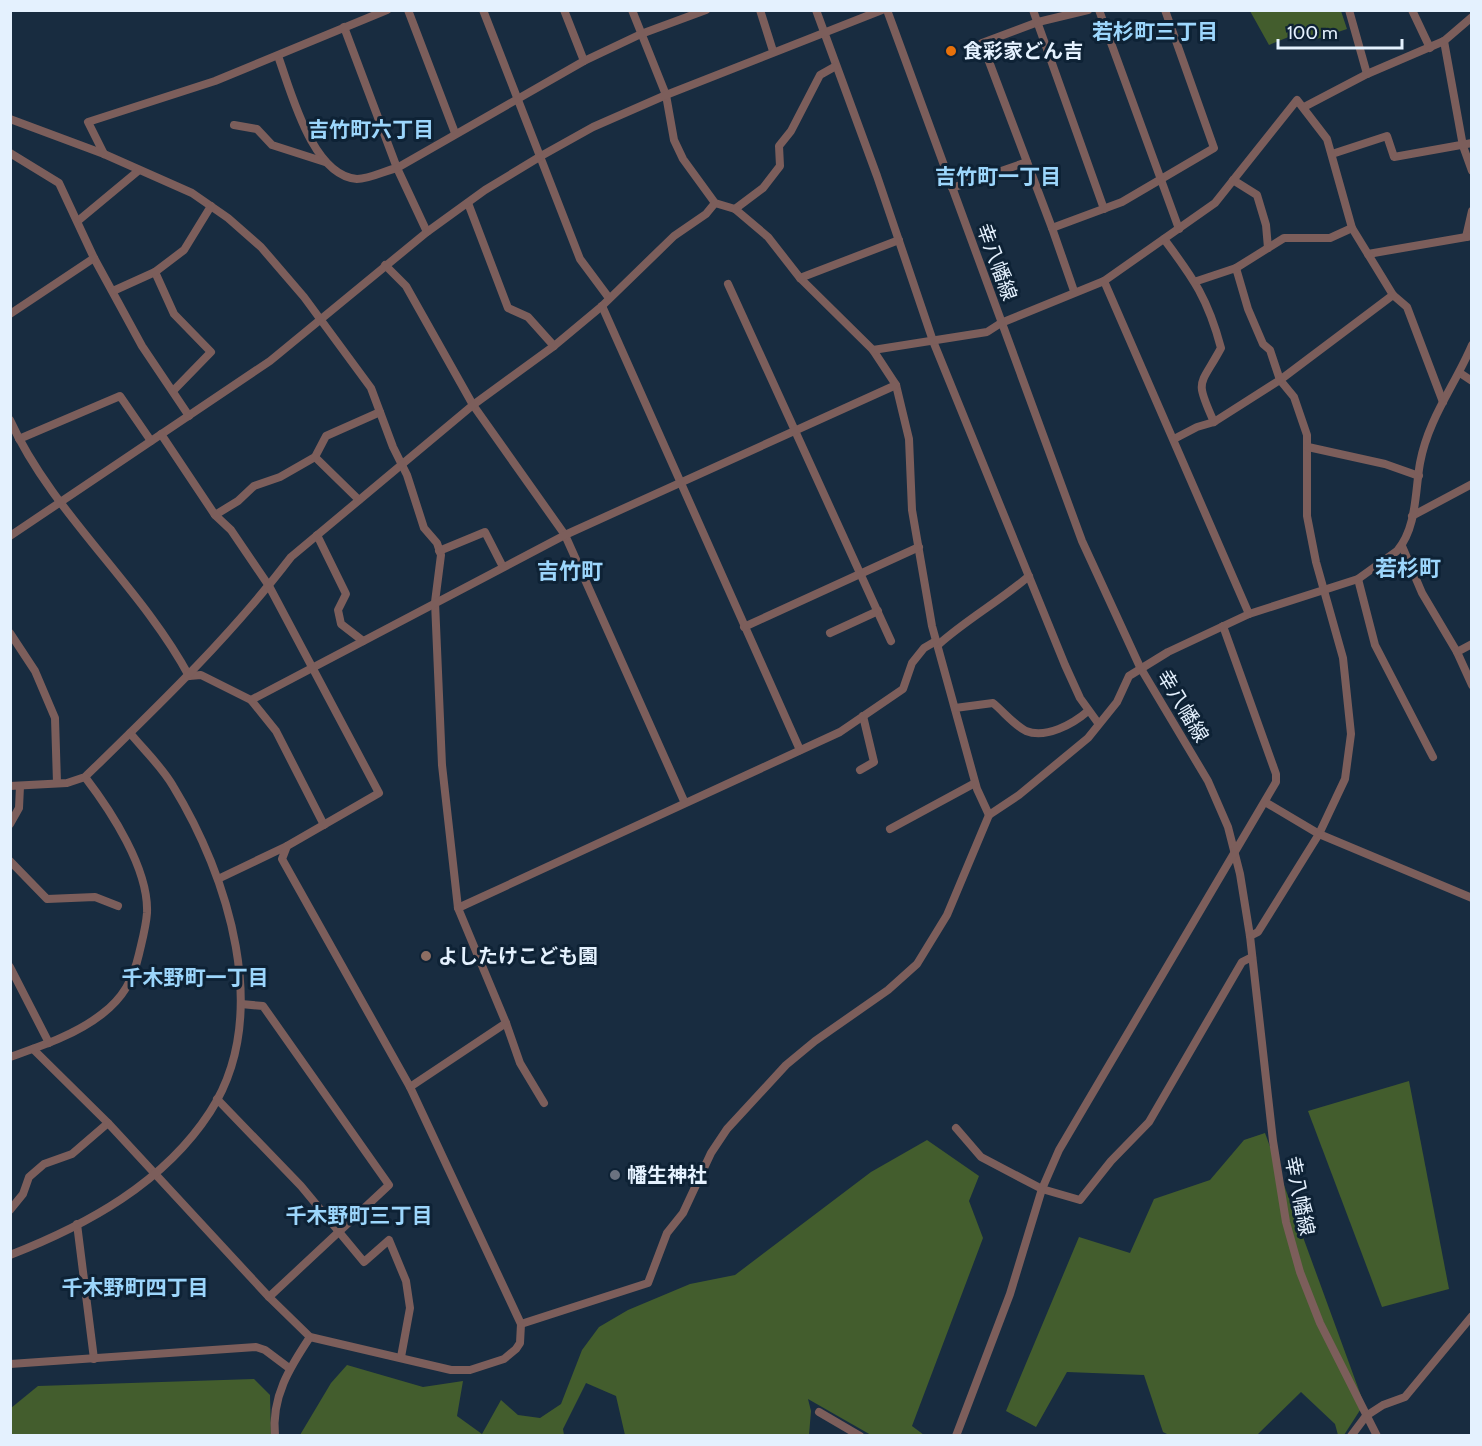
<svg xmlns="http://www.w3.org/2000/svg" width="1482" height="1446" font-family="Cabin,'Noto Sans JP',sans-serif">
	<rect width="100%" height="100%" fill="#182c40"/>
	<g fill="#435d2d">
		<polygon points="1250,11 1341,11 1347,29 1311,41 1306,30 1269,45"/>
		<polygon points="1409,1081 1449,1289 1382,1307 1308,1111"/>
		<polygon points="1265,1133 1364,1404 1344,1435 1338,1435 1335,1424 1301,1392 1257,1435 1169,1435 1163,1432 1144,1375 1067,1372 1036,1427 1006,1411 1079,1237 1130,1253 1154,1199 1210,1180 1244,1140"/>
		<polygon points="927,1140 979,1176 969,1201 983,1238 912,1426 924,1435 871,1435 808,1399 811,1411 809,1435 625,1435 616,1396 586,1383 563,1429 564,1435 300,1435 331,1383 347,1365 423,1387 463,1381 457,1416 482,1434 501,1400 518,1415 540,1418 561,1404 582,1350 599,1327 628,1310 690,1284 735,1275 871,1172"/>
		<polygon points="254,1379 270,1395 271,1435 11,1436 11,1408 38,1386"/>
	</g>
	<g fill="none" stroke-linecap="round" stroke-linejoin="round">
		<g stroke="#7c5e5b" stroke-width="8">
			<polyline points="408,10 455,133"/>
			<polyline points="483,10 580,259 609,298"/>
			<polyline points="564,10 584,61"/>
			<polyline points="632,10 666,95 674,140 683,159 715,203 735,209 768,237 800,278 873,350 896,385 909,439 912,510 932,626 977,789 989,815"/>
			<polyline points="760,10 773,51"/>
			<polyline points="816,10 877,176 933,341 1065,665 1080,698 1098,723"/>
			<polyline points="887,10 1082,541 1140,667 1208,781 1228,827 1240,874 1250,936 1273,1141 1286,1222 1300,1272 1320,1323 1377,1436"/>
			<polyline points="1033,10 1104,209"/>
			<polyline points="1099,10 1179,229"/>
			<polyline points="1349,10 1367,74"/>
			<polyline points="1412,10 1430,48"/>
			<polyline points="344,27 397,168 427,232"/>
			<polyline points="1444,41 1463,146 1472,171"/>
			<path d="M278 56C291 91 312 176 357 179 370 179 384 171 397 168L584 61 641 34 706 10"/>
			<polyline points="1304,107 1367,74 1444,41 1472,17"/>
			<polyline points="10,119 104,154 192,193 228,218 261,247 304,297 371,388 393,447 407,475 424,528 437,543 441,555 435,602 442,765 458,908 506,1023 520,1063 544,1103"/>
			<polyline points="234,125 257,129 272,145 325,162"/>
			<polyline points="10,153 59,183 94,258 142,346 189,416"/>
			<polyline points="104,154 88,122 215,81 387,10"/>
			<polyline points="1332,154 1387,136 1394,157 1472,143"/>
			<polyline points="1233,180 1257,195 1266,225 1268,248"/>
			<polyline points="952,188 1027,162"/>
			<polyline points="468,203 508,308 528,317 554,346"/>
			<polyline points="735,209 763,188 780,166 779,146 791,131 820,75 836,66"/>
			<polyline points="79,220 138,171"/>
			<polyline points="1052,228 982,43 1038,22 1088,10"/>
			<polyline points="1466,237 1472,211"/>
			<path d="M1164 239C1194 279 1208 299 1221 348 1200 387 1194 378 1214 422"/>
			<polyline points="1368,254 1472,236"/>
			<polyline points="385,265 406,286 473,405 565,535 684,801"/>
			<polyline points="1236,268 1284,238 1330,238 1352,228"/>
			<polyline points="155,272 174,314 211,352 173,391"/>
			<polyline points="800,278 899,240"/>
			<polyline points="1104,281 1249,614"/>
			<polyline points="1197,281 1236,268 1248,309 1263,344 1270,350 1280,380 1294,397 1307,435 1307,516 1316,562 1343,658 1351,734 1345,779 1319,834 1258,932 1250,936"/>
			<polyline points="728,284 891,641"/>
			<polyline points="113,291 155,272 184,250 211,206"/>
			<polyline points="1074,291 1052,228 1122,202 1214,148 1165,10"/>
			<polyline points="602,306 800,750"/>
			<polyline points="10,314 94,258"/>
			<polyline points="873,350 987,332 1001,323 1104,281 1215,203 1297,100 1327,139 1352,228 1393,295 1407,307 1443,402"/>
			<polyline points="1460,373 1472,381"/>
			<path d="M10 420C52 513 140 585 189 676"/>
			<polyline points="19,439 120,396 151,441"/>
			<polyline points="1174,439 1197,427 1214,422 1280,380 1393,295"/>
			<polyline points="1308,447 1385,464 1419,476"/>
			<polyline points="315,457 359,500"/>
			<polyline points="215,515 238,501 254,486 280,477 315,457 326,436 380,412"/>
			<polyline points="1412,516 1472,484"/>
			<polyline points="317,535 346,594 338,610 341,624 363,641"/>
			<polyline points="10,536 270,361 427,232 485,190 541,156 593,127 666,95 882,10"/>
			<polyline points="1402,546 1422,593 1457,652 1472,685"/>
			<polyline points="439,551 485,532 503,567"/>
			<polyline points="1358,579 1375,645 1433,757"/>
			<polyline points="744,627 919,547"/>
			<polyline points="10,633 35,671 55,718 57,783"/>
			<polyline points="830,633 878,611"/>
			<path d="M938 645C967 619 1000 601 1029 576"/>
			<polyline points="1457,652 1472,644"/>
			<polyline points="189,676 201,675 251,700 276,731 324,825"/>
			<polyline points="251,700 565,535 896,385"/>
			<path d="M955 708 993 703C1003 711 1014 725 1026 731 1046 739 1073 724 1088 711"/>
			<polyline points="860,770 874,762 863,716"/>
			<path d="M10 786 67 783 85 777C157 707 230 637 291 557L473 405 554 346 602 306 674 236 706 214 715 203"/>
			<polyline points="1265,802 1319,834 1472,898"/>
			<polyline points="10,824 19,808 20,786"/>
			<polyline points="890,829 975,783"/>
			<polyline points="10,861 47,899 95,897 118,906"/>
			<polyline points="218,879 287,846"/>
			<polyline points="458,908 840,732 903,689 912,663 924,648 936,641"/>
			<polyline points="10,967 49,1043"/>
			<polyline points="241,1004 263,1006 389,1185 269,1297"/>
			<polyline points="33,1049 108,1123 269,1297 310,1337 451,1370 470,1370 504,1359 516,1349 520,1343 521,1324 410,1087 282,859 287,846 379,793 269,586 231,530 215,515 161,434"/>
			<path d="M10 1057C41 1046 75 1035 102 1014 123 998 133 980 139 954 142 941 146 927 147 913 149 869 111 811 85 777"/>
			<polyline points="410,1087 506,1023"/>
			<polyline points="217,1099 301,1186 364,1262 389,1240 406,1281 410,1308 401,1357"/>
			<polyline points="956,1128 981,1157 1042,1189 1080,1200 1111,1161 1149,1122 1242,962 1252,957"/>
			<polyline points="10,1210 23,1194 29,1177 44,1164 72,1154 108,1123"/>
			<polyline points="77,1224 94,1359"/>
			<path d="M10 1255C87 1225 164 1183 210 1112 273 1015 228 876 173 786 162 767 144 750 130 733"/>
			<path d="M521 1324 648 1283 667 1233 683 1213 711 1153 727 1129 786 1065 815 1041 888 990 917 964 947 915 989 815 1019 795 1088 738 1117 702 1129 676 1168 652 1249 614 1358 579 1397 551C1417 528 1415 491 1420 463 1428 419 1455 385 1472 345"/>
			<polyline points="10,1364 256,1347 265,1350 289,1368"/>
			<polyline points="819,1412 860,1436"/>
			<path d="M275 1436C271 1397 290 1367 310 1337"/>
			<polyline points="956,1436 1010,1294 1042,1189 1059,1150 1276,782 1276,774 1223,626"/>
			<polyline points="1351,1436 1366,1416 1383,1405 1405,1397 1472,1316"/>
		</g>
	</g>
	<circle fill="#e8710a" stroke="#0e2235" stroke-width="2" cx="951" cy="51" r="6"/>
	<circle fill="#8d6e63" stroke="#0e2235" stroke-width="2" cx="426" cy="956" r="6"/>
	<circle fill="#6b7280" stroke="#0e2235" stroke-width="2" cx="615" cy="1175" r="6"/>
	<g text-anchor="middle" dominant-baseline="central" stroke-width="6" stroke-linejoin="round" paint-order="stroke">
		<g font-size="20" font-weight="bold" fill="#e4f1fe" stroke="#0e2235" text-anchor="start">
			<text x="963" y="51">食彩家どん吉</text>
			<text x="438" y="956">よしたけこども園</text>
			<text x="627" y="1175">幡生神社</text>
		</g>
		<g font-size="20" fill="#e4f1fe" stroke="#0e2235">
			<text transform="translate(997 262) rotate(70)">幸八幡線</text>
			<text transform="translate(1183 706) rotate(59)">幸八幡線</text>
			<text transform="translate(1300 1196) rotate(79)">幸八幡線</text>
		</g>
		<g font-size="21" font-weight="bold" fill="#9cd6fc" stroke="#0e2235">
			<text x="1155" y="31">若杉町三丁目</text>
			<text x="371" y="129">吉竹町六丁目</text>
			<text x="998" y="176">吉竹町一丁目</text>
			<text x="195" y="977">千木野町一丁目</text>
			<text x="359" y="1215">千木野町三丁目</text>
			<text x="135" y="1287">千木野町四丁目</text>
		</g>
		<g font-size="22" font-weight="bold" fill="#9cd6fc" stroke="#0e2235">
			<text x="1408" y="568">若杉町</text>
			<text x="570" y="571">吉竹町</text>
		</g>
	</g>
	<rect width="1482" height="1446" fill="none" stroke="#e4f1fe" stroke-width="24"/>
	<path d="M1278 39v9h124v-9" fill="none" stroke="#e4f1fe" stroke-width="3"/>
	<text x="1287" y="39" font-size="18" fill="#e4f1fe" stroke="#0e2235" stroke-width="4.5" paint-order="stroke">100 m</text>
</svg>
